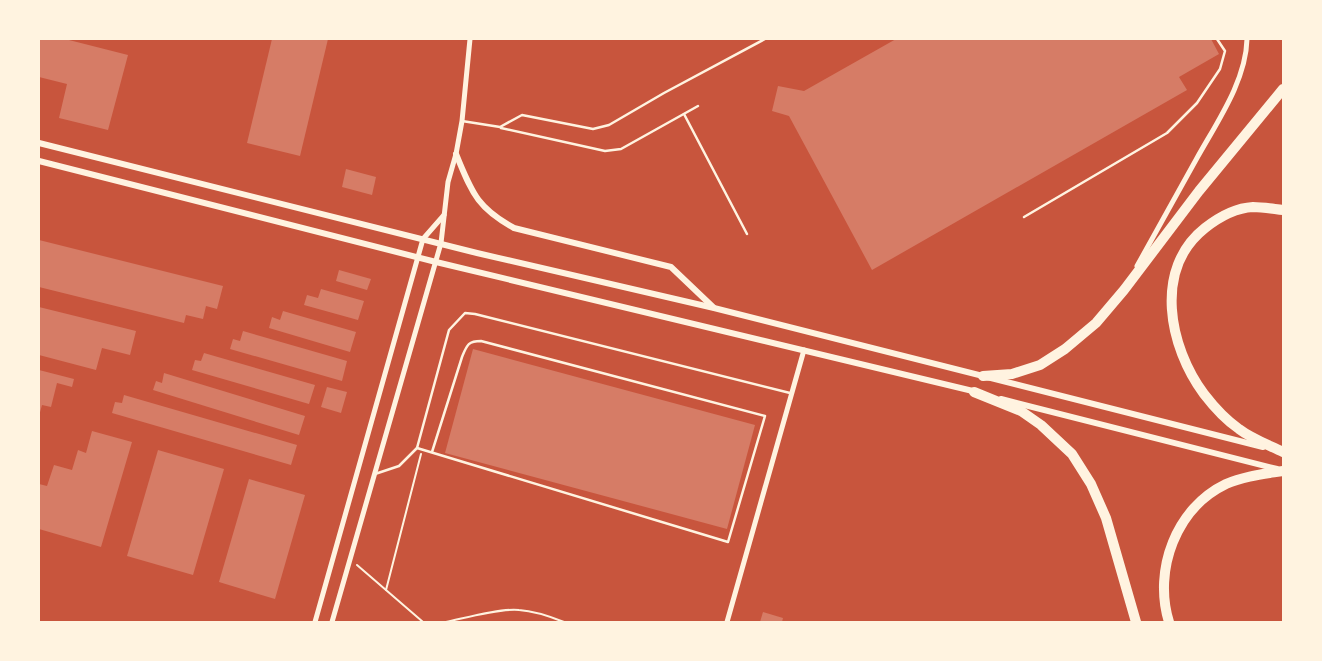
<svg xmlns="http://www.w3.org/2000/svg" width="1322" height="661" font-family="Figtree,sans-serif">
	<rect width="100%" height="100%" fill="#c8553d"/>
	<g fill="#d67c66">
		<polygon points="39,39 65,39 128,55 108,130 59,118 67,84 39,77"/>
		<polygon points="272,39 328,39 300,156 247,143"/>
		<polygon points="896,39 1211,39 1219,54 1179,77 1187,90 872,270 789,116 772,111 778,86 804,91"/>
		<polygon points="346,169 376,177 372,195 342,187"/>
		<polygon points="39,240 223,286 217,309 206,306 203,319 186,315 184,323 39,287"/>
		<polygon points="339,270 371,279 367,290 336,281"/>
		<polygon points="321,289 364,301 358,320 304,305 307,295 318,298"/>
		<polygon points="39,307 136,331 130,355 102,348 96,370 39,355"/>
		<polygon points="283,311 356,332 350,352 269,328 272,317 280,320"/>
		<polygon points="243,331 347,361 342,381 230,349 233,339 240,341"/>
		<polygon points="473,349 755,425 727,529 445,453"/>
		<polygon points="204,353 315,385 309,404 192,370 195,360 201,361"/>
		<polygon points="39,370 74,379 72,387 57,383 51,407 42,405 39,416"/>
		<polygon points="164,373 305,416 299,435 153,390 156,381 162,383"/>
		<polygon points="327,387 347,392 341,413 321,407"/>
		<polygon points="124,395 297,445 291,465 112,413 115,402 122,403"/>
		<polygon points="92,431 132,442 101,547 39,529 39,484 47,486 54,465 72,470 78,450 86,453"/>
		<polygon points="158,450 224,469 193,575 127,556"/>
		<polygon points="249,479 305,495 275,599 219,582"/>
		<polygon points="763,612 783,618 782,622 760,622"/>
	</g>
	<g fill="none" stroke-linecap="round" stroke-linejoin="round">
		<g stroke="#fff3e0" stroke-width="2">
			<polyline points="357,565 423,622"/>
			<polyline points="386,590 421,454"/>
			<path d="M446 622C465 618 500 608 519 610 535 611 549 616 564 622"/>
		</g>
		<g stroke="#fff3e0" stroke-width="2.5">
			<polyline points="684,114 747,234"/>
			<polyline points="462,121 500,127 522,115 593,129 609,125 664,93 765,39"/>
			<polyline points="501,128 605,151 621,149 698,106"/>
			<polyline points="1024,217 1167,133 1197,103 1220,69 1225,51 1217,39"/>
			<path d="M417 448 728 542 765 416 481 341C468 341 467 345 462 357L432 452"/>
			<polyline points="375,474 399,466 417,448 449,330 465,313 475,314 790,393"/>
		</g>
		<g stroke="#fff3e0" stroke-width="5">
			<path d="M1137 266C1157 230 1177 194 1197 158 1217 122 1246 81 1247 39"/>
			<polyline points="315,622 423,239 444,215"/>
			<polyline points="332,622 441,243 448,182 456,154 462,121 470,39"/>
			<polyline points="727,622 804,350"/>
		</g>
		<g stroke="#fff3e0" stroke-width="6">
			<polyline points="39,143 477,253 714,308 1263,447"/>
			<path d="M456 154C472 192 476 207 514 228L671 267 713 307"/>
			<polyline points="39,161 436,262 977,392"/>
			<polyline points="1001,399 1277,469"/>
		</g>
		<g stroke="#fff3e0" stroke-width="10">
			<path d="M1283 210C1274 209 1263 207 1253 207 1234 208 1219 217 1205 228 1153 269 1169 347 1204 394 1214 407 1226 420 1239 429 1252 439 1269 445 1283 452"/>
			<polyline points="983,376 1012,374 1040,365 1065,349 1096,323 1124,290 1199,191 1283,89"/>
			<polyline points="974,392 1021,411 1041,425 1072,454 1091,484 1106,518 1136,622"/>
			<path d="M1169 622C1153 570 1176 508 1226 484 1244 476 1264 474 1283 471"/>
		</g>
	</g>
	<rect width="1322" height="661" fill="none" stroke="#fff3e0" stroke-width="80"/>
</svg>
